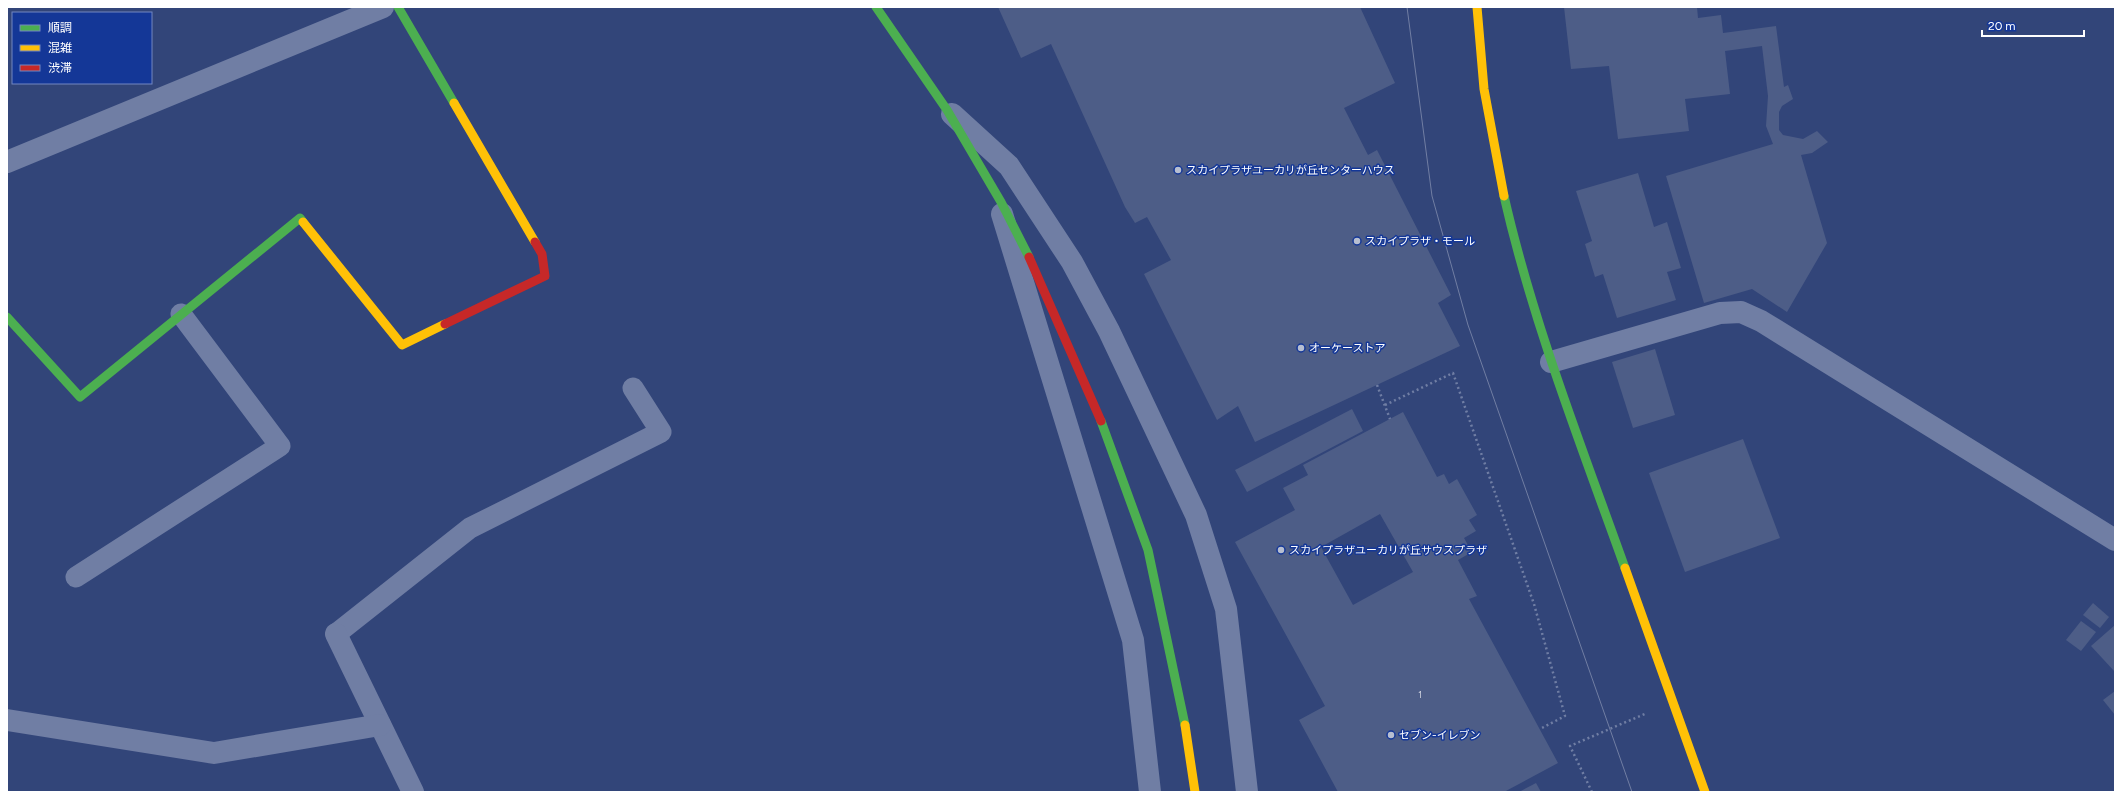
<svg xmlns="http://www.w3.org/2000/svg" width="2122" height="799" font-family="Figtree,'Noto Sans JP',sans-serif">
	<rect width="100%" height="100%" fill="#324579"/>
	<g fill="#4d5d87" fill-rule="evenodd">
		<polygon points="998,7 1360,7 1395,83 1344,108 1368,155 1377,150 1451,295 1438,303 1460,346 1255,442 1238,406 1217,420 1144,274 1171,260 1147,217 1135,223 1125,207 1051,44 1021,58"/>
		<polygon points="1564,7 1697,7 1698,18 1721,15 1723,33 1776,26 1784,87 1788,85 1793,99 1782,106 1779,112 1779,130 1783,135 1803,139 1817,131 1828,142 1812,153 1801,155 1827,243 1787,312 1752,289 1704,303 1666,176 1773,144 1766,126 1768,96 1762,46 1725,51 1730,94 1685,99 1689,131 1618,139 1609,66 1571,69"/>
		<polygon points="1638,173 1654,227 1667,222 1681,268 1667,272 1676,300 1617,318 1603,274 1595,277 1585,244 1592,241 1576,191"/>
		<polygon points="1655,349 1675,415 1633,428 1612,362"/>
		<polygon points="1352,409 1363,431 1247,492 1235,470"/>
		<path d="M1403 412 1437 477 1444 474 1449 484 1457 479 1477 515 1469 520 1476 531 1464 538 1472 552 1458 560 1477 596 1469 599 1558 763 1504 792H1338L1299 720 1325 706 1235 542 1295 510 1283 488 1308 475 1303 465ZM1380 514 1413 572 1353 605 1321 547Z"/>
		<polygon points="1743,439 1780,538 1685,572 1649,473"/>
		<polygon points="2093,603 2109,617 2100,628 2083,615"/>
		<polygon points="2081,621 2096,632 2081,651 2066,640"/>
		<polygon points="2115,625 2115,672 2091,646"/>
		<polygon points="2115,691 2115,715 2103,700"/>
		<polygon points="1536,783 1541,792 1519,792"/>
	</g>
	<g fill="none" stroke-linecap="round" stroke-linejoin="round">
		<g stroke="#707ea4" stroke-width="2.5" stroke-dasharray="2 3" stroke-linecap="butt">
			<polyline points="1377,385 1390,419"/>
			<polyline points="1385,405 1453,373 1534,604 1565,716 1540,729"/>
			<polyline points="1592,792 1570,746 1647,713"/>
		</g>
		<g stroke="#707ea4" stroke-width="21">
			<polyline points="76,577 280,446 181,314"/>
			<polyline points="336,634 470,528 661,432 633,388"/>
		</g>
		<g stroke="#707ea4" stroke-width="22">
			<polyline points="952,114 1009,166 1072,262 1109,331 1196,515 1226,609 1247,792"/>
			<polyline points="7,162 383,7"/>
			<polyline points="1002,214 1133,640 1150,792"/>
			<polyline points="1551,362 1720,313 1741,312 1761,321 2115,540"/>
			<polyline points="336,634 413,792"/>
			<polyline points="7,720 214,753 380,725"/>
		</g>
		<g stroke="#4caf50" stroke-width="9">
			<polyline points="398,7 454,103"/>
			<polyline points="876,7 947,110 1001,202 1029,257"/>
			<path d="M1504 196C1533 323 1581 445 1625 568"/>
			<polyline points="7,317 80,397 300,218 303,222"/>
			<polyline points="1101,421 1148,550 1185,725"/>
		</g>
		<g stroke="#ffc107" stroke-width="9">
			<polyline points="1477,7 1484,89 1504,196"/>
			<polyline points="454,103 535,242"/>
			<polyline points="303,222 402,345 445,324"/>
			<polyline points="1625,568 1705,792"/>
			<polyline points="1185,725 1195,792"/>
		</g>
		<g stroke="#c62828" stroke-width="9">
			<polyline points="1029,257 1101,421"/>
			<polyline points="445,324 545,276 542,254 535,242"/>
		</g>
		<polyline stroke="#717ea3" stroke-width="1" points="1407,7 1432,196 1468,325 1632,792"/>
	</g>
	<g fill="#b7bed0" stroke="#143797" stroke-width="1.5">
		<circle cx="1178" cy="170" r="4"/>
		<circle cx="1357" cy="241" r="4"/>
		<circle cx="1301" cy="348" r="4"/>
		<circle cx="1281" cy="550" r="4"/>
		<circle cx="1391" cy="735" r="4"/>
	</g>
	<g text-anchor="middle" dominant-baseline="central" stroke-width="3" stroke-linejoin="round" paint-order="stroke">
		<g font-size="9" fill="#d2d6e1">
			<text x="1420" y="694">1</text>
		</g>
		<g font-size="11" fill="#fff" stroke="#143797" text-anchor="start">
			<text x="1186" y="170">スカイプラザユーカリが丘センターハウス</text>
			<text x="1365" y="241">スカイプラザ・モール</text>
			<text x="1309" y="348">オーケーストア</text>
			<text x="1289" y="550">スカイプラザユーカリが丘サウスプラザ</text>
			<text x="1399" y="735">セブン-イレブン</text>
		</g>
	</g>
	<rect width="2122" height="799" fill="none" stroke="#ffffff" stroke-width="16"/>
	<rect x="12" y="12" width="140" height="72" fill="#143797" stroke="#7287c1"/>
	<rect x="20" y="25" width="20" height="6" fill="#4caf50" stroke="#7287c1"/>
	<text x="48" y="32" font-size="12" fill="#ffffff">順調</text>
	<rect x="20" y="45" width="20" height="6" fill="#ffc107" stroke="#7287c1"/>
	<text x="48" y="52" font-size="12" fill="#ffffff">混雑</text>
	<rect x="20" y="65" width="20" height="6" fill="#c62828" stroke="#7287c1"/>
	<text x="48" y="72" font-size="12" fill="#ffffff">渋滞</text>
	<path d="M1982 30v6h102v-6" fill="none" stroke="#ffffff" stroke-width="2"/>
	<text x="1988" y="30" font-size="12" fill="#ffffff" stroke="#143797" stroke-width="3" paint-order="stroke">20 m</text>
</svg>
